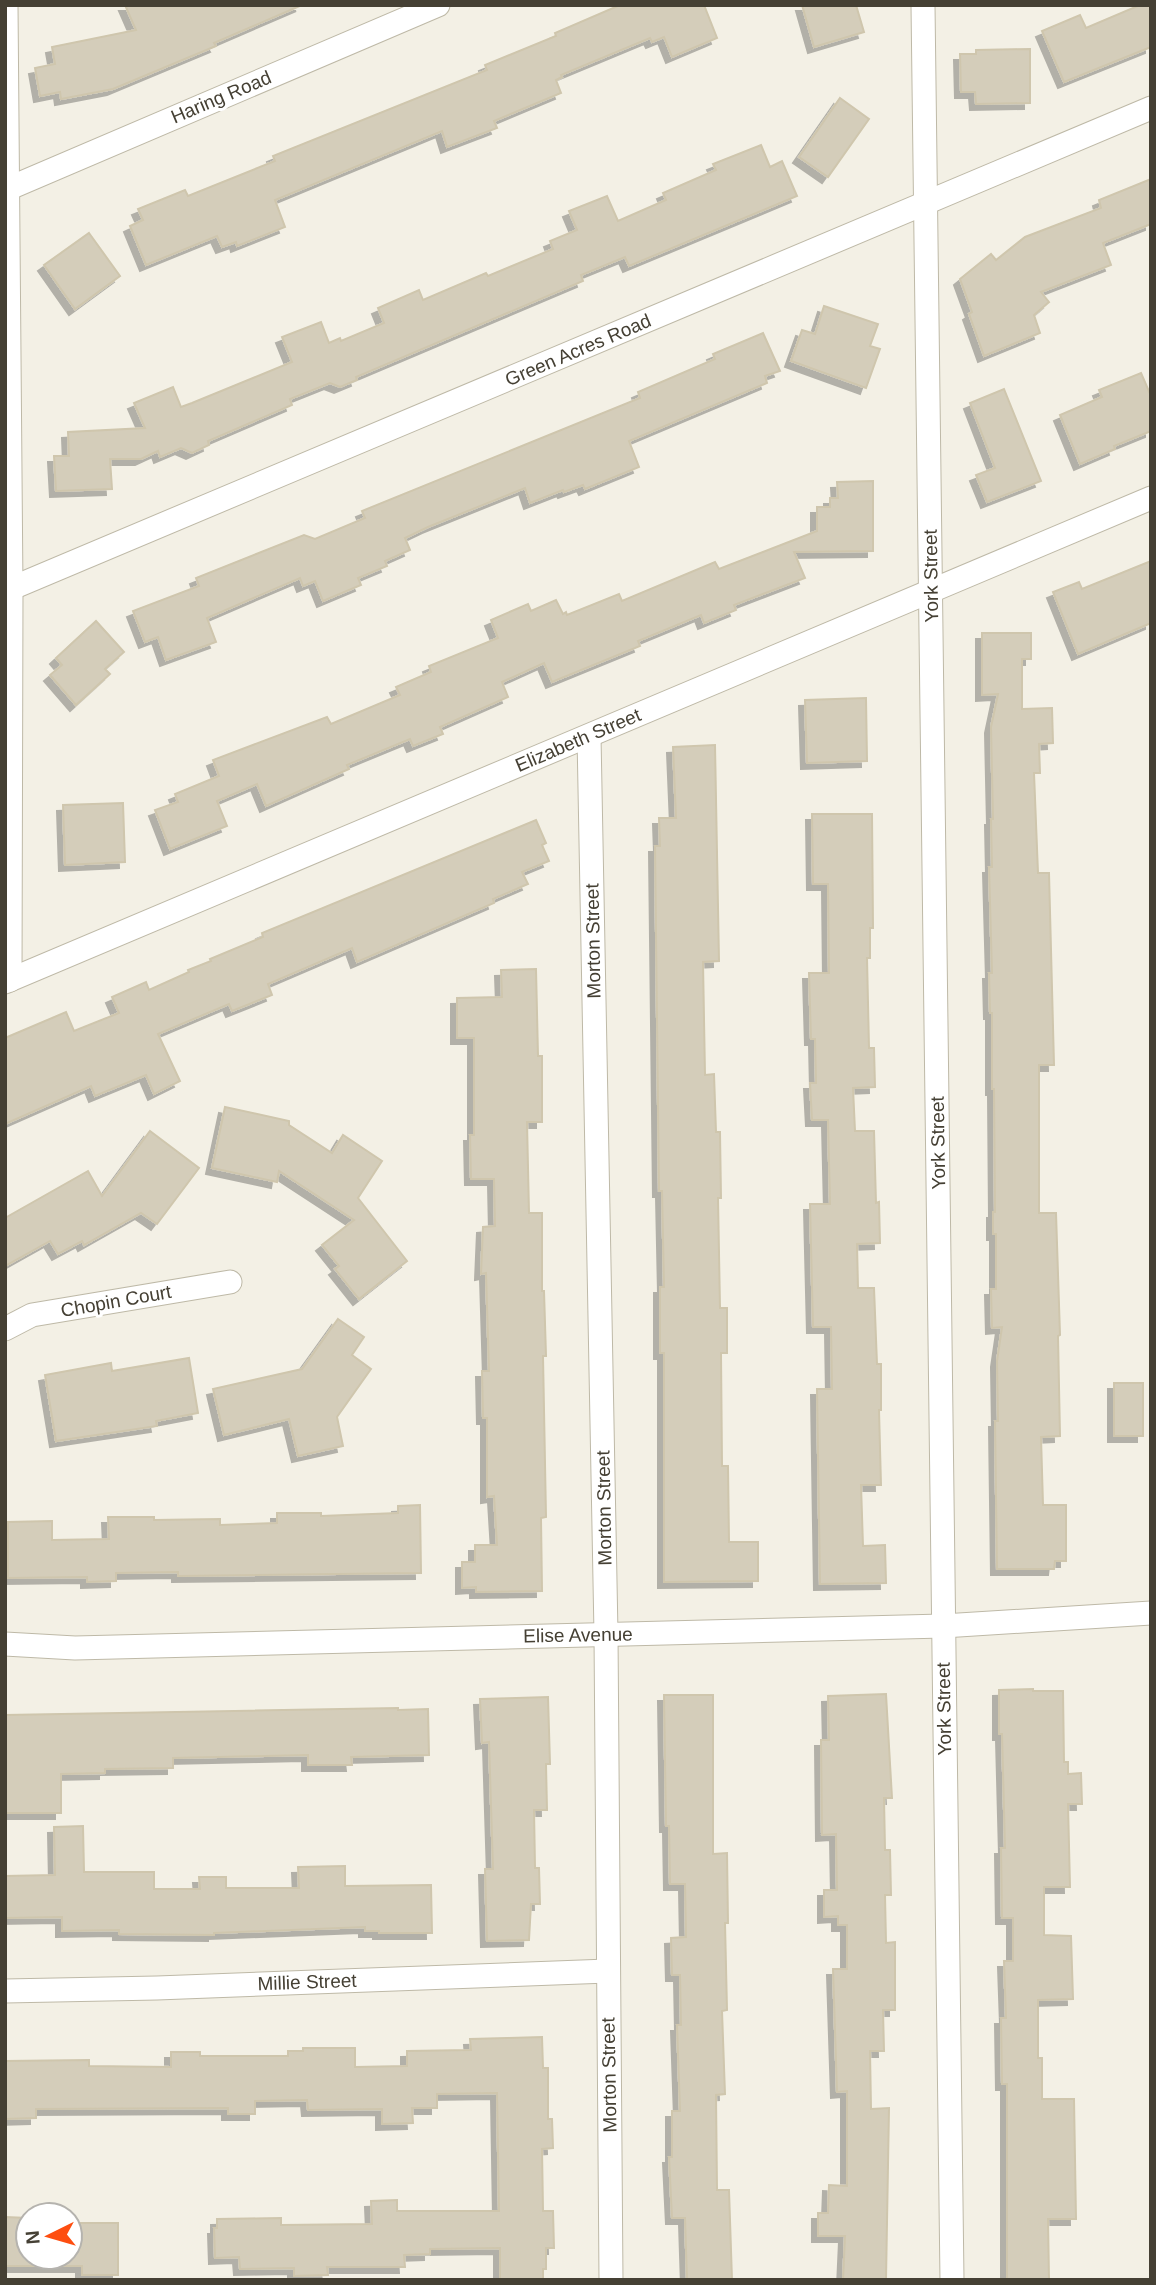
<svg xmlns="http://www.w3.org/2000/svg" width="1156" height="2285" font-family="Helvetica,sans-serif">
	<defs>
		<filter id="shadow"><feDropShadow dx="-6" dy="6" stdDeviation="0" flood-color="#0004"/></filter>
	</defs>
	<rect width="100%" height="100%" fill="#f3f0e5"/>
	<g fill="#d4cdba" stroke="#cfc6ad" stroke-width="2" filter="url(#shadow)">
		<polygon points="125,5 302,5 214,43 216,46 113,89 61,99 60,92 40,96 35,68 55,64 52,47 136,30"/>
		<polygon points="620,5 704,5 717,38 672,57 664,37 652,42 650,38 561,75 562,77 556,80 561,93 494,121 497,128 447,147 442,131 275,200 285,227 237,246 236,242 222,247 217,236 146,265 130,226 143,220 138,209 185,190 188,196 275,161 273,156 487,70 485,65 556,36 555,33"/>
		<polygon points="802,5 856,5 864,32 814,47"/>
		<polygon points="1140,5 1151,5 1151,47 1064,82 1042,31 1080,15 1086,28"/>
		<polygon points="1030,49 1030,103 976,104 975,92 961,92 960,54 976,54 976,50"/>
		<polygon points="840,98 869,119 828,177 799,157"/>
		<polygon points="761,145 770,167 782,161 797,196 629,266 625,257 581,275 583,281 356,377 357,380 340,387 330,383 290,399 292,405 208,441 209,445 192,453 181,448 160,457 158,451 141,459 110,459 112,489 56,491 54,456 69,456 68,432 145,428 134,403 173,387 181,407 192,403 292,362 282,337 321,322 329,343 340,338 341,341 384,323 378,308 419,290 423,300 486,273 488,276 553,249 550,241 577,230 569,211 607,196 618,221 666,200 663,193 716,170 713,164"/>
		<polygon points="1151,179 1151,224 1103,243 1111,265 1041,292 1049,302 1034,315 1040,333 984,356 969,314 972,312 960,279 991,254 996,260 1025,237 1101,208 1099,200"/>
		<polygon points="89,233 120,276 75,309 44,265"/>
		<polygon points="824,306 878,324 870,346 880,349 866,388 791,361 802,330 815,334"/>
		<polygon points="763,333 780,371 765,376 767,383 629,441 639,467 585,489 583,485 564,492 563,490 530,503 525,488 428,527 405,538 410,550 385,561 387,566 358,578 361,585 323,601 315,581 303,586 300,578 207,618 216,642 166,660 158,637 145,642 133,611 199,586 196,578 304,535 315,539 365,518 362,511 640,398 638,392 715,359 713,354"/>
		<polygon points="1141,373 1151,396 1151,431 1114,446 1115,449 1080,464 1060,415 1102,397 1099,390"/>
		<polygon points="1004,389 1041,481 987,502 976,475 995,468 970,403"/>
		<polygon points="873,481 873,551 794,552 805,578 734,605 736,610 704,623 701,615 638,641 640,646 552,682 544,663 502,682 508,697 440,727 443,734 413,746 410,739 347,765 349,769 266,806 257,784 217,801 227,826 170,849 155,810 178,802 175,794 219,776 213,760 327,717 331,724 400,695 396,687 431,672 429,666 498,638 491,620 528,604 531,611 556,600 563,614 566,612 567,615 619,594 622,601 715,562 719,569 817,531 817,507 830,507 830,498 838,498 837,482"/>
		<polygon points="1151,561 1151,623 1078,654 1053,592 1079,582 1082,589"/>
		<polygon points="96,621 124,652 105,669 110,674 76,705 50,675 62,665 56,658"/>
		<polygon points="982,633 1031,633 1031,659 1022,659 1022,709 1052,708 1053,743 1039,744 1040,773 1034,773 1038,873 1049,873 1054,1065 1039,1065 1039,1213 1056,1213 1060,1335 1058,1336 1060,1436 1041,1437 1043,1505 1066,1505 1066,1561 1055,1561 1054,1569 997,1569 995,1421 998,1421 997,1361 1002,1327 992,1328 991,1289 996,1289 996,1234 993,1234 993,1212 995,1212 994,1089 992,1089 992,1013 990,1013 989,973 992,973 989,867 992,867 991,819 993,819 991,727 998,694 982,695"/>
		<polygon points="866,698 867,761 807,763 805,700"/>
		<polygon points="715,745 719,961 703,962 705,1075 714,1074 716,1132 720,1132 721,1198 718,1198 720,1308 727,1308 727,1353 721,1353 722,1466 728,1466 729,1542 758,1542 758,1581 664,1582 664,1353 660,1353 660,1287 664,1287 662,1191 659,1191 655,846 660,846 659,818 676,818 673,747"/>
		<polygon points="123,803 125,862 65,865 63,805"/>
		<polygon points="812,814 872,814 873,928 870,928 870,958 867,958 869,1048 874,1048 875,1087 853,1088 855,1131 874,1131 876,1203 879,1202 880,1243 857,1244 858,1288 874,1288 877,1364 881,1364 881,1410 879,1410 881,1485 861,1485 863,1546 885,1545 886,1583 820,1584 817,1389 832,1389 831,1327 813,1327 810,1204 830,1204 828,1120 812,1120 810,1083 816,1083 815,1039 811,1039 809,973 829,973 828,884 813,884"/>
		<polygon points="536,820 546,843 542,845 549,861 522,872 528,884 493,899 494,903 357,962 352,948 268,984 272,995 232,1011 229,1004 158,1034 180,1081 154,1094 146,1075 95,1096 91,1086 5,1124 5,1038 66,1012 74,1031 119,1013 112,997 146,982 149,990 189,972 188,970 211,961 210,959 263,937 262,933"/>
		<polygon points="536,969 538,1056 542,1056 542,1122 527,1122 529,1213 542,1213 542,1291 544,1291 546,1356 543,1356 546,1517 541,1518 542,1591 476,1592 476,1587 462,1588 462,1562 475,1562 475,1545 497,1545 494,1496 487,1497 487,1418 483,1418 482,1371 489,1371 486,1273 481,1274 483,1227 495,1226 494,1179 471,1179 470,1135 474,1135 474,1038 457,1038 457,998 502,997 501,970"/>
		<polygon points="225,1107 289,1121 289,1125 332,1153 343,1135 382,1161 358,1198 407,1261 359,1299 335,1269 339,1266 322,1245 354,1220 279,1171 277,1182 212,1168"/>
		<polygon points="150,1131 199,1168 157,1224 141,1213 84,1245 82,1241 58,1254 50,1241 5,1266 5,1218 88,1171 102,1196"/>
		<polygon points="338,1319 364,1337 352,1355 371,1369 337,1417 343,1446 298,1456 289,1419 224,1435 213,1389 302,1369"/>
		<polygon points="189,1358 198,1413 156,1421 157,1426 56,1441 45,1375 111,1363 112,1371"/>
		<rect x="1114" y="1383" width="29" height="53"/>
		<polygon points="420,1505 421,1573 178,1576 178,1572 116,1573 116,1581 87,1582 87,1577 8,1578 8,1522 52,1521 52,1540 109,1539 108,1517 154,1517 154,1520 220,1519 220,1525 277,1523 277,1513 321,1513 321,1516 398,1513 398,1506"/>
		<polygon points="1033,1689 1033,1691 1063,1691 1064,1762 1068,1762 1068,1774 1081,1773 1082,1804 1068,1804 1070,1887 1044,1887 1044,1935 1071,1936 1073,1999 1038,2000 1038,2058 1042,2058 1042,2099 1074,2099 1076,2219 1048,2219 1049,2280 1007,2280 1007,2084 1002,2084 1001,2018 1006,2018 1004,1961 1013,1961 1013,1918 1002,1918 1001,1848 1005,1848 1002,1734 999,1734 999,1690"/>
		<polygon points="886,1694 892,1798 884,1798 885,1850 890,1850 891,1895 885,1895 886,1943 895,1942 895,2010 883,2010 884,2051 870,2051 871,2109 889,2108 886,2280 843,2280 845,2236 818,2236 818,2213 828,2213 829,2185 847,2186 847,2091 837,2092 833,1969 847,1969 847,1925 838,1925 838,1916 824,1917 824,1890 837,1890 836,1834 822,1835 821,1740 829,1740 828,1696"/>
		<polygon points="664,1695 713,1695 713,1854 727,1853 728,1923 725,1923 727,2010 722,2011 725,2094 716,2095 717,2190 729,2190 732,2280 687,2280 685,2218 672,2218 669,2157 672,2157 672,2111 680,2111 677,2025 681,2025 680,1975 672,1975 671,1938 686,1937 685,1884 670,1884 669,1826 666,1826"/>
		<polygon points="548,1697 550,1764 546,1764 547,1810 534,1810 535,1868 539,1868 540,1904 531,1904 529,1940 487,1941 485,1869 493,1869 489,1742 482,1743 480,1699"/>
		<polygon points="398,1708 398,1710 428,1709 429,1755 351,1757 352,1765 308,1765 308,1755 173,1758 173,1768 105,1769 105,1773 61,1774 61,1813 5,1813 5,1715"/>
		<polygon points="83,1826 84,1872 154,1872 154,1889 200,1889 199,1877 226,1877 226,1888 299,1888 298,1867 345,1866 345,1886 431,1885 432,1933 379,1933 379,1931 365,1931 365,1927 214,1933 214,1935 119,1934 119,1930 62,1931 62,1917 5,1918 5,1876 55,1875 54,1827"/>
		<polygon points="542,2037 543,2068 548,2068 548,2119 552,2119 553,2148 542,2149 543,2211 553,2211 554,2248 546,2248 546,2269 543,2269 543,2280 500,2280 500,2248 430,2249 430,2254 404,2255 405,2267 327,2267 328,2275 294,2276 294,2268 240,2269 239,2257 215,2258 214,2228 217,2228 217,2219 281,2218 281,2225 372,2224 371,2201 397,2200 397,2211 499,2211 497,2093 437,2094 437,2108 412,2108 413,2123 382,2124 382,2109 308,2110 307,2100 255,2101 255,2114 228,2114 228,2108 36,2109 36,2118 5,2119 5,2061 89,2060 89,2066 171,2067 171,2052 200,2052 200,2056 288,2056 288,2051 303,2051 303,2048 355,2048 355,2067 407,2066 407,2051 471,2050 470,2039"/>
		<polygon points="5,2217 28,2218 28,2257 70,2257 70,2223 118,2223 118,2275 82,2275 82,2266 5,2266"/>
	</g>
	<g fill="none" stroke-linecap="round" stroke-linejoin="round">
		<g stroke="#beb9a7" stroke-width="25">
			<g id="minor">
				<polyline points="6,5 11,589 10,980"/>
				<polyline points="923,5 952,2280"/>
				<polyline points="5,190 438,5"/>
				<polyline points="5,591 1151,108"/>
				<polyline points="589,736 606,1634 611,2280"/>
				<polyline points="5,982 1151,498"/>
				<polyline points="5,1329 32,1315 230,1282"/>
				<polyline points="5,1644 75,1648 943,1626 1151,1613"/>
				<polyline points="5,1991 157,1988 608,1971"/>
			</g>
		</g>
		<use href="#minor" stroke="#fff" stroke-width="23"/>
	</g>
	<g text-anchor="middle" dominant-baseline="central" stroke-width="6" stroke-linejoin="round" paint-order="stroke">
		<g font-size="19" fill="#454034" stroke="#fff">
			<text transform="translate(221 97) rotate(-23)">Haring Road</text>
			<text transform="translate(578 350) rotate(-23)">Green Acres Road</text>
			<text transform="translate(931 576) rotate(-91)">York Street</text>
			<text transform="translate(578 740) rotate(-23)">Elizabeth Street</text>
			<text transform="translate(593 941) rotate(-91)">Morton Street</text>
			<text transform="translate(938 1143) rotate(-91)">York Street</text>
			<text transform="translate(116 1301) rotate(-10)">Chopin Court</text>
			<text transform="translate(604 1508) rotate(-91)">Morton Street</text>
			<text transform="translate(578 1635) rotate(-1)">Elise Avenue</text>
			<text transform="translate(944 1709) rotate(-91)">York Street</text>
			<text transform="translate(307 1982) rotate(-2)">Millie Street</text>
			<text transform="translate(609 2075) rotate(-91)">Morton Street</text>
		</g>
	</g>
	<rect width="1156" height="2285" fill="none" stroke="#454034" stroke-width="14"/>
	<g transform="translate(49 2236) rotate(265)"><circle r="33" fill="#ffffff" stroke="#b5b3ae" stroke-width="2"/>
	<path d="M0-5L12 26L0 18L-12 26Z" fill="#fe4e10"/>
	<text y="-10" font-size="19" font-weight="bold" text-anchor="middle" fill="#454034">N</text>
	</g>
</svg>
